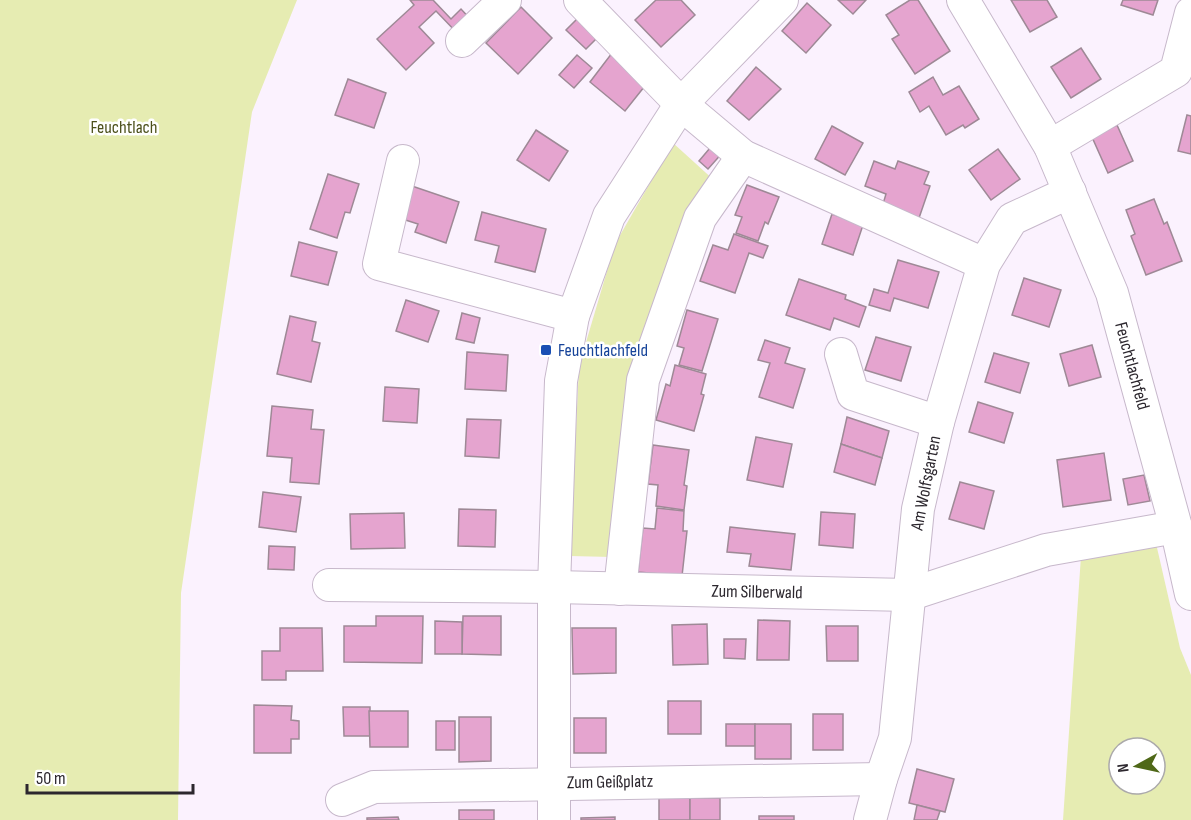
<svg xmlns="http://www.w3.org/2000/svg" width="1191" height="820" font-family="'Sofia Sans Condensed',sans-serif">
	<rect width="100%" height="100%" fill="#fbf2fe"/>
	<g fill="#e6ecb2" fill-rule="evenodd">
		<polygon points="0,0 297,0 252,112 181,593 178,820 0,820"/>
		<polygon points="673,143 716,182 697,213 612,557 570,556 579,366 615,244"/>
		<path d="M1155 539 1180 648 1191 675V820H1063L1081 556ZM1119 748H1155V784H1119Z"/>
	</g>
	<g fill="#e5a4cf" stroke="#9e8996" stroke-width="1.5">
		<polygon points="410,0 433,0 451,19 461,9 474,23 460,36 436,11 419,27 434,43 406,70 377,39 414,5"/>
		<polygon points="656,0 681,0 695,15 661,47 635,20"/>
		<polygon points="838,0 866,0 853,14"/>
		<polygon points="910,0 918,0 950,51 915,74 892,39 899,35 886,15"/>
		<polygon points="1011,0 1047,0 1057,17 1030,32"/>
		<polygon points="1123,0 1158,0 1153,15 1121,5"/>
		<polygon points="807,3 831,25 806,53 782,31"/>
		<polygon points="521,7 552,38 518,74 486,43"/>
		<polygon points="582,14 602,33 586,49 566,30"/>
		<polygon points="1081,48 1101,79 1071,98 1051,67"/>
		<polygon points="612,53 648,82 625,111 590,82"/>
		<polygon points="577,55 592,68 574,88 559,75"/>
		<polygon points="756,67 781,89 749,120 727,101"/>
		<polygon points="933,77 943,95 959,86 979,119 965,128 963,125 946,135 929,106 920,112 909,92"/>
		<polygon points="348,79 386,93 374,128 335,115"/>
		<polygon points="1187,115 1191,116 1191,154 1178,151"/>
		<polygon points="1117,125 1133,161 1108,173 1092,137"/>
		<polygon points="832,126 863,143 845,175 815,159"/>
		<polygon points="536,130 568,151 549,181 517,160"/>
		<polygon points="715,142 724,151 708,169 699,161"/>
		<polygon points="998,149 1020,179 991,200 969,170"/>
		<polygon points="874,161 895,169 898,161 929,172 924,184 930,186 919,218 883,204 886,194 865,186"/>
		<polygon points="328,174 359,184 350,213 345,212 337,238 310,229"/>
		<polygon points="406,184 459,202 446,243 415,232 418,224 396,217"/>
		<polygon points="747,185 779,197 768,224 765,222 758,241 736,233 742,217 735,215"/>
		<polygon points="1154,199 1164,224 1167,222 1182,261 1146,275 1131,236 1135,234 1126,210"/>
		<polygon points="482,212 546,229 535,272 495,262 499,246 475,240"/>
		<polygon points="832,214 863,225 853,255 822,244"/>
		<polygon points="734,234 768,246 763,258 749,253 735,293 700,281 713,245 728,250"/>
		<polygon points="299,242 337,252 328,285 291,276"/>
		<polygon points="898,260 939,272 928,308 894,298 890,311 869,305 874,289 888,293"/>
		<polygon points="1024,278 1061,290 1049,327 1012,315"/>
		<polygon points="799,279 846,295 845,299 866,307 859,327 834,318 830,330 786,315"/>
		<polygon points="406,300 439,311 428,342 396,331"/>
		<polygon points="687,310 718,319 702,371 679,365 684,348 677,346"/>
		<polygon points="462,313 480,318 474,343 456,339"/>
		<polygon points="290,316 316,322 312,341 320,343 311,382 277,374"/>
		<polygon points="876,337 911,347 901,381 865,370"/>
		<polygon points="765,340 790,348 785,363 805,369 793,408 759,397 770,363 758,360"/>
		<polygon points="1092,345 1101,377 1069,386 1060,354"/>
		<polygon points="467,352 508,355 506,391 465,389"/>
		<polygon points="994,353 1029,363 1020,393 985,382"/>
		<polygon points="675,365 706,374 701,394 704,395 694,431 656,420 666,384 670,386"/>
		<polygon points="385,387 419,389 417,423 383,421"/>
		<polygon points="978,402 1013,413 1004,443 969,432"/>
		<polygon points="272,406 313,410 311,429 324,430 319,484 290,482 292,458 267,456"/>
		<polygon points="847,417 889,431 882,458 841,444"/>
		<polygon points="467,419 501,420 499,458 465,456"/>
		<polygon points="756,437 792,444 783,487 747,480"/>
		<polygon points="841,444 882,458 875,485 834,472"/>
		<polygon points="653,445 689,450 684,485 687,486 684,510 656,506 658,485 648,484"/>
		<polygon points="1104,453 1111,500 1063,507 1057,460"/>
		<polygon points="1144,475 1150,501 1128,505 1123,479"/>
		<polygon points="960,482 994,491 984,529 949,519"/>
		<polygon points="263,492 301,497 296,532 259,527"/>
		<polygon points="657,508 684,511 683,531 687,531 682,576 638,572 643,528 655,529"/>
		<polygon points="459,509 496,510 495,547 458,546"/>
		<polygon points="821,512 855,514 853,548 819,545"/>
		<polygon points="404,513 405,548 351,549 350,514"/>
		<polygon points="730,527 795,534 791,570 749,566 751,554 727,552"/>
		<polygon points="269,546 295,547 294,570 268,569"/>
		<polygon points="376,616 423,616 422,663 344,662 344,626 376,626"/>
		<polygon points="463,616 501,616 501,655 462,654"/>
		<polygon points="758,620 790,621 789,660 757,660"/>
		<polygon points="435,621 462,622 462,654 435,654"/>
		<polygon points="707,624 708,664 673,665 672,625"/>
		<polygon points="826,626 858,626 858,661 827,661"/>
		<polygon points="280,628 322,628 323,671 286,671 286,680 262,680 262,651 280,651"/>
		<polygon points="572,628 616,628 616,673 573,674"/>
		<polygon points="724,639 746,639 745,659 724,658"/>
		<rect x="668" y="701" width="33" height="33"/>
		<polygon points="254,705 292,706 291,720 299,721 299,739 291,739 291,753 254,753"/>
		<polygon points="343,707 370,707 370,736 344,736"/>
		<polygon points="369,711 408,711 408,747 370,747"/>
		<rect x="813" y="714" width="30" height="36"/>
		<polygon points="459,717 491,717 491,761 459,762"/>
		<rect x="574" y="718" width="32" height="35"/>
		<rect x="436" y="721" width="19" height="29"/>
		<rect x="726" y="724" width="29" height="22"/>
		<rect x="755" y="724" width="36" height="35"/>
		<polygon points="917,769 954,779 945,812 909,803"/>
		<rect x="659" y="798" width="31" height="22"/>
		<rect x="690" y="798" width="30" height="22"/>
		<polygon points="917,805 940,811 937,820 914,820"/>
		<rect x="459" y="810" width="35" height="10"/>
		<rect x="759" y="816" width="35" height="4"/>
		<polygon points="398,817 399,820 367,820 367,818"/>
		<polygon points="615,817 615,820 581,820 581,818"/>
	</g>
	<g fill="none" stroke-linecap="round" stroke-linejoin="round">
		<g stroke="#c7b8cb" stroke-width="34">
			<g id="minor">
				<polyline points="580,0 681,104 743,156 984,264"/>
				<polyline points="963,0 1050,146 1112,293 1176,527 1191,594"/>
				<polyline points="462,41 505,0"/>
				<polyline points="1050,146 1176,71 1191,13"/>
				<polyline points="403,161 379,264 573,316"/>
				<polyline points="841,354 853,394 938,422"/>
				<polyline points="329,585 554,587 908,595 1046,550 1176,527"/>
				<polyline points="620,589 643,380 700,218 743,156"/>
				<polyline points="342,800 374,787 881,779"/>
				<polyline points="554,820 554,587 561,381 573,316 609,216 681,104 782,0"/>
				<polyline points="870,820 881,779 895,738 918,509 938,422 984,264 1012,219 1070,192"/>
			</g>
		</g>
		<use href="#minor" stroke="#fff" stroke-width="32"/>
	</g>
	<rect fill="#1a4fb4" stroke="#fff" stroke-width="2" x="540" y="344" width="12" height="12" rx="3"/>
	<g text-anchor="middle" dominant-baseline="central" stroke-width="5" stroke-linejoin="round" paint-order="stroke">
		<g font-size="18" fill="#4c501b" stroke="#fff">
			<text x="124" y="127">Feuchtlach</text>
		</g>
		<g font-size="18" fill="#164399" stroke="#fff" text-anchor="start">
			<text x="558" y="350">Feuchtlachfeld</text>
		</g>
		<g font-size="18" fill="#2c272e" stroke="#fff">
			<text transform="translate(1132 366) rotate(75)">Feuchtlachfeld</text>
			<text transform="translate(926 483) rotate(-79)">Am Wolfsgarten</text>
			<text transform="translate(757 592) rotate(1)">Zum Silberwald</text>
			<text transform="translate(610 782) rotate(-1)">Zum Geißplatz</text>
		</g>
	</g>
	<g transform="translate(1137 766) rotate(262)"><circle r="28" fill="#ffffff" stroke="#aba9ab" stroke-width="1.5"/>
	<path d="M0-4.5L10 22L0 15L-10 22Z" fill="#4f6818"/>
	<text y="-9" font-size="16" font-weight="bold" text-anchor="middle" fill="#2c272e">N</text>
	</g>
	<path d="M27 784v9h166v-9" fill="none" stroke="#2c272e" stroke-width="3"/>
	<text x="36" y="784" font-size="18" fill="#2c272e" stroke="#ffffff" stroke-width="4.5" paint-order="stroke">50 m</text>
</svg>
